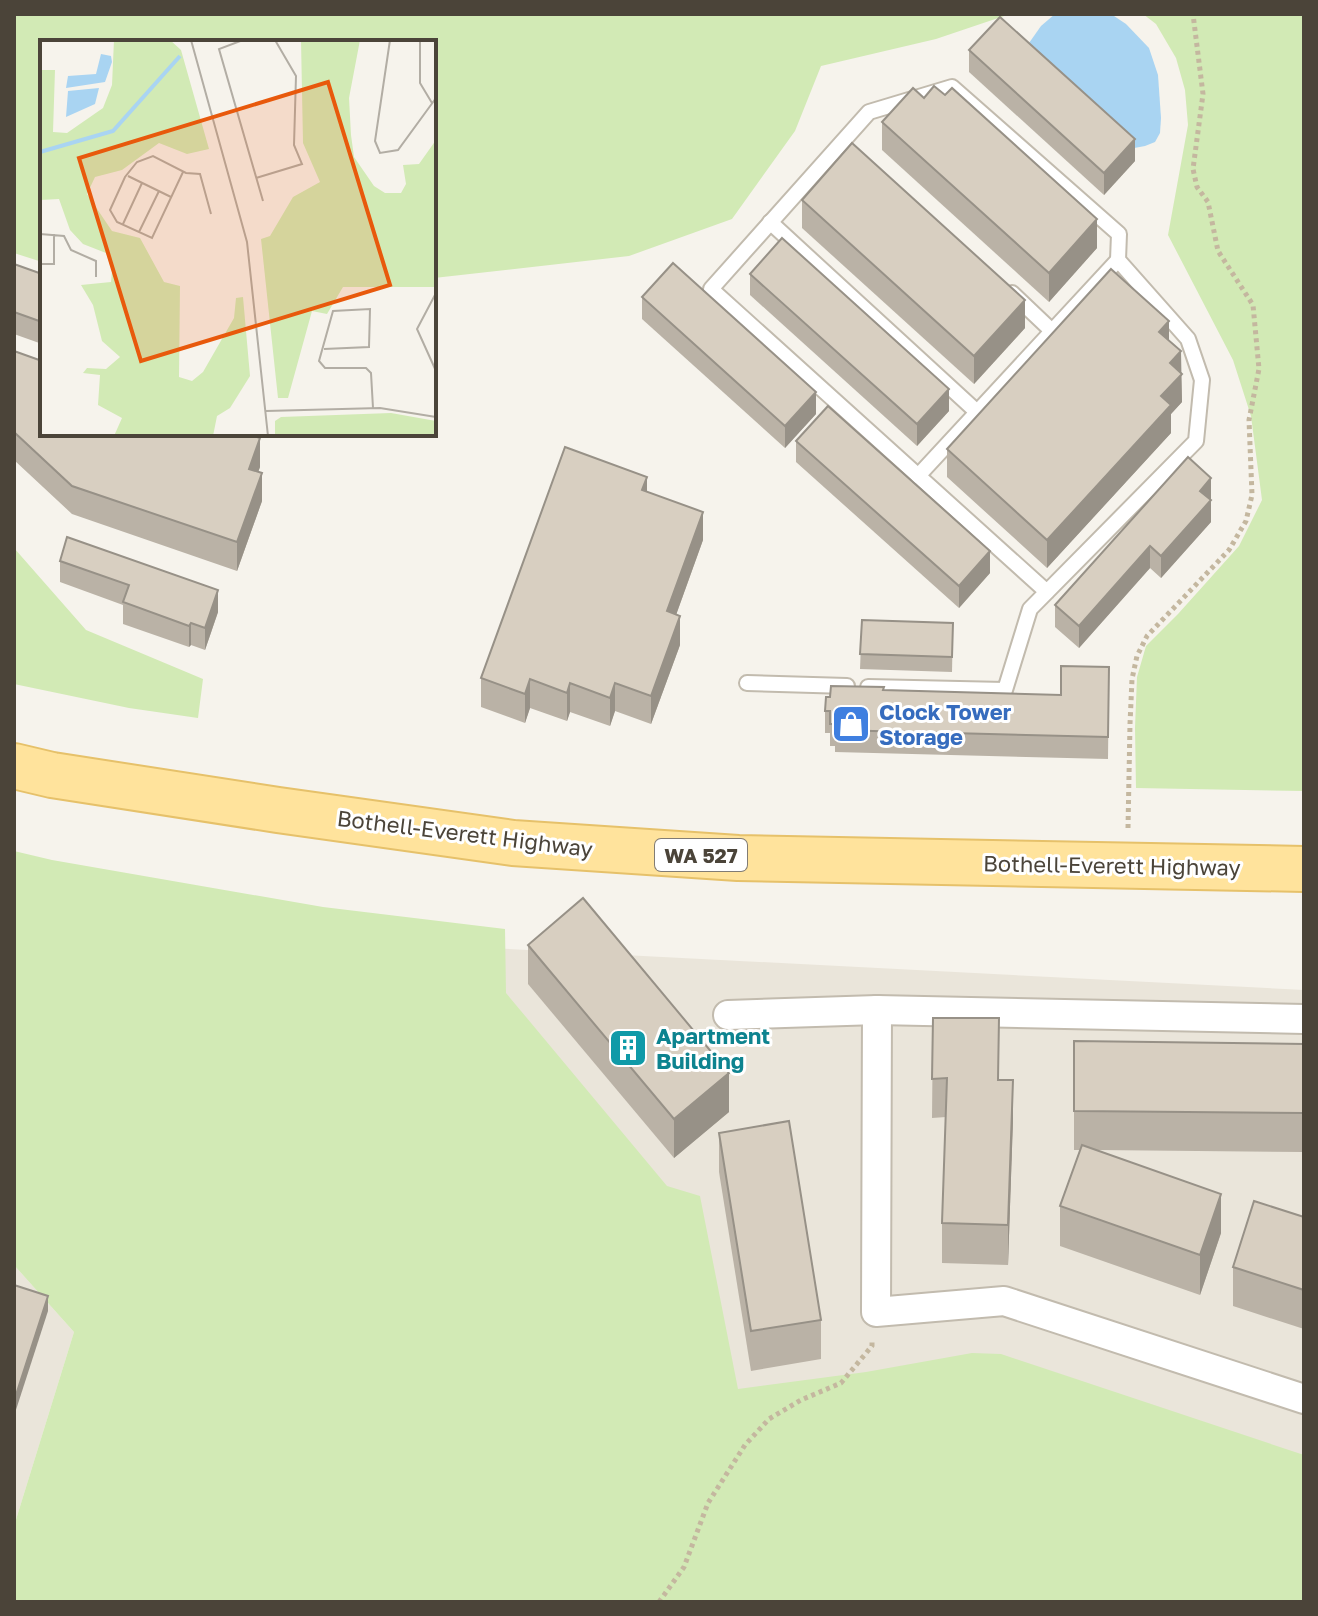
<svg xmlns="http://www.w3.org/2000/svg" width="1318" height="1616" font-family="'Golos Text',sans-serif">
	<rect width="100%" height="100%" fill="#f6f3ec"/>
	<g fill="#eae5da">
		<polygon points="451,946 1304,990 1304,1593 637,1510"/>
		<polygon points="14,1265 74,1332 14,1526"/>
	</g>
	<g fill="#d2eab5">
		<polygon points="14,14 1010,14 936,39 821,66 795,131 732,219 629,256 434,278 434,42 42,42 42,262 14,253"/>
		<polygon points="1143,14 1304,14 1304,791 1136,788 1135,728 1137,677 1146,646 1178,614 1239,546 1262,500 1251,416 1233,360 1168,235 1188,125 1185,90 1176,58 1156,24"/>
		<polygon points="14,548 86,630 203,679 198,718 129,708 14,684"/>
		<polygon points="14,851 52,860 323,907 505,929 506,993 667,1186 700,1196 738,1389 866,1372 972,1353 1001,1354 1304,1455 1304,1602 14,1602 14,1526 74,1332 14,1265"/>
	</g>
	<polygon fill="#a9d4f2" points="1055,14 1111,14 1126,24 1149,48 1158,75 1161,118 1160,133 1155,142 1145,146 1129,149 1022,53 1041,26"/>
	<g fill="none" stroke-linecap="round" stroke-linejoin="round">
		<g stroke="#c2bbae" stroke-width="18">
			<g id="service">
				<polyline points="770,222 977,412"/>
				<polyline points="1012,293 1052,331"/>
				<polyline points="918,476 1118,260"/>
				<polyline points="747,683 847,686"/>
				<polyline points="868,687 1005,690 1030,609 1196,441 1202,380 1188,339 1118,260 1119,234 952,87 869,112 711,289 1047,592"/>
			</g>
		</g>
		<g stroke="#c2bbae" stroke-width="32">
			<g id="minor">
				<polyline points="877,1010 876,1312 1004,1301 1304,1399"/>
				<polyline points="728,1015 877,1010 1304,1019"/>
			</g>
		</g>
		<g stroke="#e6c16a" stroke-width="48">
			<polyline id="primary" points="14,766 52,775 278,810 513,843 738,858 1304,869"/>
		</g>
		<g stroke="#c4b79f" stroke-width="5" stroke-dasharray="4 4" stroke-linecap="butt">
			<polyline points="1128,828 1130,724 1132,679 1137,656 1147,636 1229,550 1246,521 1252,495 1249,420 1259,369 1253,305 1218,251 1208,202 1197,187 1193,169 1203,94 1193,14"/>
			<polyline points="659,1602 684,1567 708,1503 745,1445 769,1419 801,1400 841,1383 872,1346 872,1339"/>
		</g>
		<use href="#service" stroke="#fff" stroke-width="14"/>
		<use href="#minor" stroke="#fff" stroke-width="28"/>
		<use href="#primary" stroke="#ffe39c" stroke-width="44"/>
	</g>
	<g fill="#bab2a6">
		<polygon points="969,50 1135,161 1104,195 969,72"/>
		<polygon points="924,98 1097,248 1049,302 882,150 882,122"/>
		<polygon points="802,200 1025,328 974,384 802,228"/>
		<polygon points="14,264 42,274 42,344 14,334"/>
		<polygon points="750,274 949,411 917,446 750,295"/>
		<polygon points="642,297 816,414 785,448 642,319"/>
		<polygon points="1169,341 1181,373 1182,402 1171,414 1171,433 1047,568 947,477 947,449"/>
		<polygon points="14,351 260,467 258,472 262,501 237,571 72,514 14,460"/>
		<polygon points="796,441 990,573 959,608 796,462"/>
		<polygon points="1211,478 1211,522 1161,578 1150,568 1079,648 1055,627 1055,605"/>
		<polygon points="647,491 703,540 676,615 680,645 651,724 615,711 610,726 570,712 567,721 530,708 525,723 481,707 481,678"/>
		<polygon points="60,561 218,612 205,650 191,645 189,647 123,624 123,605 60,582"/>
		<polygon points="862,620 953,623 952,672 860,669"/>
		<polygon points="1109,667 1108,759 835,752 835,746 830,746 830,733 825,733 825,711 830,697 884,690 1061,695"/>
		<polygon points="528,945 729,1112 674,1158 528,984"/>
		<polygon points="933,1018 999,1080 1013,1119 1008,1265 942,1263 942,1223 946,1117 932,1118"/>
		<polygon points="1074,1041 1304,1044 1304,1152 1097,1150 1221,1233 1200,1295 1060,1246 1060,1206 1080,1150 1074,1150"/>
		<polygon points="719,1133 821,1320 821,1359 751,1371 719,1172"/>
		<polygon points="1304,1217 1304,1329 1233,1306 1233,1267"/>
	</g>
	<g fill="#979187">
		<polygon points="1135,139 1135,161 1104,195 1104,173"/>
		<polygon points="1097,219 1097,248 1049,302 1049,273"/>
		<polygon points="1025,300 1025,328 974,384 974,356"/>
		<polygon points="1169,321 1169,350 1159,332"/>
		<polygon points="1181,351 1182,402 1171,414 1171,433 1047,568 1047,540 1161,396 1170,363"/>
		<polygon points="949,389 949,411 917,446 917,424"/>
		<polygon points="816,392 816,414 785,448 785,426"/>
		<polygon points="260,438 260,467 249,497 249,469"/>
		<polygon points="262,473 262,501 237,571 237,542"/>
		<polygon points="647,477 647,505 642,490"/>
		<polygon points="1211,478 1211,522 1161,578 1161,556 1200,491"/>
		<polygon points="703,512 703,540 667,640 667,611"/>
		<polygon points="1150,546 1150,568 1079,648 1079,626"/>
		<polygon points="990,551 990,573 959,608 959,586"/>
		<polygon points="218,590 218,612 205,650 205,628"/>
		<polygon points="680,616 680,645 651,724 651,696"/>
		<polygon points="191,623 191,645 189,647 189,626"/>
		<polygon points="530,679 530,708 525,723 525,694"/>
		<polygon points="570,683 570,712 567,721 567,693"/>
		<polygon points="615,683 615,711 610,726 610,698"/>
		<polygon points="729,1073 729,1112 674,1158 674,1119"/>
		<polygon points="1013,1080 1013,1119 1008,1265 1008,1225"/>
		<polygon points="1221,1194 1221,1233 1200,1295 1200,1255"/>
		<polygon points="48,1296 48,1311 14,1416 14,1401"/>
	</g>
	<g fill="#d8cfc1" stroke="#979187" stroke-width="2">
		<polygon points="1000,17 1135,139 1104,173 969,50"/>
		<polygon points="934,86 945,95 952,88 1097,219 1049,273 882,122 913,88 924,98"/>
		<polygon points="852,143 1025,300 974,356 802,200"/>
		<polygon points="782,238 949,389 917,424 750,274"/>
		<polygon points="673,263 816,392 785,426 642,297"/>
		<polygon points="14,264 42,274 42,322 14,312"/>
		<polygon points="1111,269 1169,321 1159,332 1181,351 1170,363 1182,374 1161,396 1171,405 1047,540 947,449"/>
		<polygon points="14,351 42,361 42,434 248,434 260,438 249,469 262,473 237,542 72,486 14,432"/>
		<polygon points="828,406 990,551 959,586 796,441"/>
		<polygon points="565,447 647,477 642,490 703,512 667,611 680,616 651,696 615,683 610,698 570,683 567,693 530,679 525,694 481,678"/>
		<polygon points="1188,457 1211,478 1200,491 1211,500 1161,556 1150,546 1079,626 1055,605"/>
		<polygon points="67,537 218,590 205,628 191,623 189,626 123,602 129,585 60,561"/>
		<polygon points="862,620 953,623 952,657 860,654"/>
		<polygon points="1061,666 1109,667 1108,737 835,730 835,724 830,724 830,711 825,711 826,697 830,697 831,686 884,687 883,690 1061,695"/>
		<polygon points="583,898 729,1073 674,1119 528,945"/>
		<polygon points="933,1018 999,1018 998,1080 1013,1080 1008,1225 942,1223 947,1078 932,1079"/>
		<polygon points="1074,1041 1304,1044 1304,1113 1074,1111"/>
		<polygon points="789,1121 821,1320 751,1331 719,1133"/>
		<polygon points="1082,1145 1221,1194 1200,1255 1060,1206"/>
		<polygon points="1254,1201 1304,1217 1304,1290 1233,1267"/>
		<polygon points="14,1285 48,1296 14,1401"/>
	</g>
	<defs>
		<g id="shop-square" transform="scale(2)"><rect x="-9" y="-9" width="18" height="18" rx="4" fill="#3f7fe0" stroke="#fff"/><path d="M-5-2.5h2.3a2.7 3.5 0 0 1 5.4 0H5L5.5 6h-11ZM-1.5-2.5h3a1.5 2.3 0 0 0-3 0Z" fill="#fff"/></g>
		<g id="building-square" transform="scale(2)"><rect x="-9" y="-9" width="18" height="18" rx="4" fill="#0f9aa8" stroke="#fff"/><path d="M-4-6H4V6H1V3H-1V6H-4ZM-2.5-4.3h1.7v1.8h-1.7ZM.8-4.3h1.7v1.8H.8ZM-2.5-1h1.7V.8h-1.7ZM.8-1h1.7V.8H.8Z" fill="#fff"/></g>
	</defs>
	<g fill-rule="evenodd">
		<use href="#shop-square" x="851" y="724"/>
		<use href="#building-square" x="628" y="1048"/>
	</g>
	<g text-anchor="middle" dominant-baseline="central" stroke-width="6" stroke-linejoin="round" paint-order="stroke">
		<rect fill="#fff" stroke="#817c74" stroke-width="2" x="655" y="839" width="92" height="32" rx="6"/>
		<g font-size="20" font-weight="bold" fill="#4b4439">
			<text x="701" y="855">WA 527</text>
		</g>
		<g font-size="22" font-weight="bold" fill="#366cbe" stroke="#fff" text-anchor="start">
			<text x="879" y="711">Clock Tower<tspan x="879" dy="25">Storage</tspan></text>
		</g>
		<g font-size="22" fill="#4b4439" stroke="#fff">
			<text transform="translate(465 833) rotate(7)">Bothell-Everett Highway</text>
			<text transform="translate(1112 865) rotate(1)">Bothell-Everett Highway</text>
		</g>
		<g font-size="22" font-weight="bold" fill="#0d838f" stroke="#fff" text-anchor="start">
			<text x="656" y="1035">Apartment<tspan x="656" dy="25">Building</tspan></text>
		</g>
	</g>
	<g transform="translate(40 40)">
		<rect width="396" height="396" fill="#f6f3ec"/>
		<path d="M74 0H130L141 10 169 109 147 114 119 103 82 130 55 137 47 154 72 191 100 198 124 242 140 246 139 337 152 341 163 332 194 278 196 258 203 257 210 336 190 368 177 376 173 396H74L82 378 58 365 60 335 43 333 47 328 66 329 80 317 62 301 53 265 41 245 71 242 72 231 66 213 43 204 30 190 19 159 0 160V30H15L13 92 27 93 63 68 72 45ZM261 0H320L309 58 311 95 314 117 334 146 345 153H361L366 144 363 125 379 124 396 100V247H303L287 274 272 271 248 358H238L221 199 230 196 253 157 280 142 263 103ZM351 373 396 381V396H235V381L241 377Z" fill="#d2eab5"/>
		<path d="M61 14 71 16 72 22 65 42 26 48 28 36 56 34ZM59 48 55 64 26 77 28 51Z" fill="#a9d4f2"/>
		<path fill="none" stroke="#a9d4f2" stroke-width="4" d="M0 112 73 91 140 16"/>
		<path fill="none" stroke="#b2ada4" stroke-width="2" d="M151 0 207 202 228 396M203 0 179 9 223 161M350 0 335 101 340 113 358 110 396 58M380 0V43L392 63M143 132 112 198 77 182 70 170 85 137 97 122 113 116 146 133 160 134 171 174M88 136 131 157M216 138 262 124 254 105 256 36 235 0M83 184 102 143M99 192 119 151M0 194 24 196 31 210 56 221V237M0 224H14V194M396 253 377 289 396 331M284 309 329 307 330 269 293 271 279 321 285 328H326L331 333 333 368M226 371 340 368 396 377"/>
		<path fill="#e8590c" fill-opacity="0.15" stroke="#e8590c" stroke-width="4" d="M288 42 350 245 101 321 39 118Z"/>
		<rect width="396" height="396" fill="none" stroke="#4b4439" stroke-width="4"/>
	</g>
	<rect width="1318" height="1616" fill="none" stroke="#4b4439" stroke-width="32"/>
</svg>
